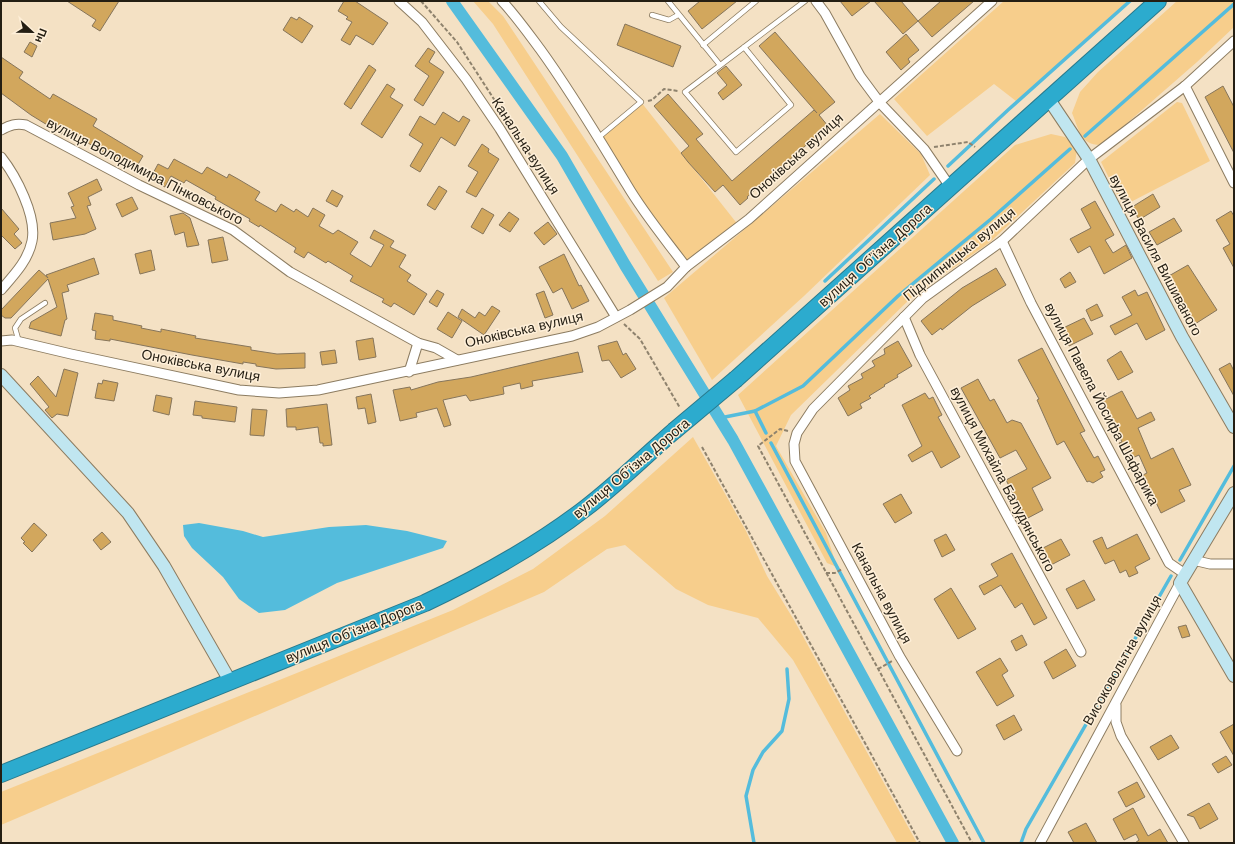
<svg xmlns="http://www.w3.org/2000/svg" width="1235" height="844" font-family="Helvetica,sans-serif">
	<rect width="100%" height="100%" fill="#f4e1c4"/>
	<g fill="#f7ce8c">
		<polygon points="473,1 488,1 503,16 673,272 658,281 493,24"/>
		<polygon points="1004,1 1129,1 1016,101 994,84 927,136 894,99"/>
		<path d="M1177 1H1234V27L1197 62 1102 145C1081 146 1079 130 1072 113L1080 92 1098 72Z"/>
		<polygon points="641,102 739,226 686,267 599,137"/>
		<polygon points="1177,102 1182,103 1210,161 1123,206 1101,162"/>
		<polygon points="880,114 921,154 930,175 804,296 712,380 664,298"/>
		<polygon points="1051,134 1065,137 1077,149 1075,163 989,243 913,296 791,415 776,446 826,533 837,567 827,563 738,395 1015,145"/>
		<polygon points="693,437 746,531 767,576 794,620 917,843 897,843 793,660 758,618 708,605 676,589 625,545 607,549 544,592 1,825 1,792 453,610 533,569 605,516"/>
	</g>
	<polygon fill="#54bcdc" points="199,523 243,531 263,537 329,527 366,525 407,531 447,541 443,548 337,583 285,610 259,613 239,599 223,577 192,548 184,536 183,525"/>
	<g fill="none" stroke-linecap="round" stroke-linejoin="round">
		<g stroke="#54bcdc" stroke-width="3.5">
			<polyline points="1085,136 1234,4"/>
			<polyline points="948,166 1008,110 1130,1"/>
			<polyline points="825,281 934,179"/>
			<polyline points="755,411 766,433"/>
			<polyline points="720,418 755,411 803,386 898,296 991,219 1070,149"/>
			<polyline points="771,443 984,843"/>
			<polyline points="1180,560 1234,466"/>
			<polyline points="754,843 746,796 753,770 763,752 782,731 789,699 787,669"/>
			<polyline points="1021,843 1026,829 1171,576"/>
		</g>
		<polyline stroke="#54bcdc" stroke-width="12" points="452,1 562,156 625,265 733,440 953,843"/>
	</g>
	<g fill="#d2a75d" stroke="#86755b">
		<polygon points="67,1 119,1 100,31 92,26 96,20"/>
		<polygon points="344,1 355,1 388,23 373,45 356,35 350,45 341,40 352,22 346,19 348,17 338,11"/>
		<polygon points="700,1 737,1 702,29 688,11"/>
		<polygon points="840,1 871,1 852,16"/>
		<polygon points="874,1 901,1 918,21 941,1 974,1 932,37 918,21 903,34"/>
		<polygon points="291,17 297,20 299,17 313,26 302,43 283,30"/>
		<polygon points="625,24 681,46 673,67 617,45"/>
		<polygon points="775,32 835,102 819,115 828,126 747,197 748,198 740,205 723,185 715,192 688,162 681,153 689,146 654,106 668,94 703,134 696,139 732,181 814,110 817,113 759,46"/>
		<polygon points="906,34 919,50 908,59 910,62 901,70 886,52"/>
		<polygon points="30,42 37,46 32,57 24,52"/>
		<polygon points="428,48 435,52 429,62 444,72 423,106 414,100 429,76 415,66"/>
		<polygon points="1,57 23,72 19,78 50,99 53,94 97,119 93,126 143,156 134,171 65,129 62,134 31,115 1,93"/>
		<polygon points="369,65 376,70 351,109 344,104"/>
		<polygon points="726,66 742,85 723,100 718,93 727,85 717,73"/>
		<polygon points="387,84 395,89 390,97 403,105 382,138 361,124"/>
		<polygon points="1223,86 1234,107 1234,153 1205,97"/>
		<polygon points="443,112 459,122 463,116 470,120 455,146 441,137 420,172 410,166 423,144 409,135 420,116 435,125"/>
		<polygon points="482,144 489,149 488,152 499,159 476,197 466,192 478,172 468,166"/>
		<polygon points="174,159 202,174 207,167 227,178 229,174 238,179 260,192 255,200 276,212 281,204 294,212 296,209 308,217 313,208 325,215 319,226 333,234 338,230 358,242 350,254 371,267 384,245 370,238 374,230 394,241 390,247 406,255 399,267 411,275 407,281 427,294 414,315 394,303 391,307 382,302 384,299 350,281 353,276 328,261 326,263 308,252 304,258 294,252 296,248 260,225 259,227 249,221 250,219 215,199 216,197 186,180 184,183 171,176 165,187 150,179 158,164 168,169"/>
		<polygon points="97,179 102,190 88,197 91,205 87,206 96,229 85,234 53,240 50,223 76,218 71,207 74,206 68,193"/>
		<polygon points="439,186 447,191 435,210 427,205"/>
		<polygon points="332,190 343,196 337,207 326,201"/>
		<polygon points="1153,194 1160,207 1142,218 1138,218 1132,207"/>
		<polygon points="132,197 138,209 122,217 116,204"/>
		<polygon points="1095,201 1114,235 1105,240 1113,253 1126,245 1132,258 1104,274 1090,246 1078,253 1070,239 1091,228 1081,209"/>
		<polygon points="1,208 19,229 14,234 22,243 15,249 1,235"/>
		<polygon points="482,208 494,215 483,234 471,227"/>
		<polygon points="1231,211 1234,216 1234,268 1223,248 1230,244 1216,220"/>
		<polygon points="509,212 519,219 510,232 499,225"/>
		<polygon points="183,213 190,218 199,245 187,247 184,232 175,235 170,216"/>
		<polygon points="1174,218 1182,231 1157,245 1149,232"/>
		<polygon points="548,222 557,234 544,245 534,233"/>
		<polygon points="223,237 228,260 212,263 208,240"/>
		<polygon points="151,250 155,270 140,274 135,254"/>
		<polygon points="564,254 579,286 581,285 589,301 572,309 562,288 553,293 539,267"/>
		<polygon points="94,258 99,274 67,285 69,291 62,293 67,319 65,320 61,336 29,328 31,322 57,307 48,279 11,318 5,318 1,315 1,310 39,270 48,278 46,275"/>
		<polygon points="1188,265 1217,310 1195,324 1167,277"/>
		<polygon points="996,268 1006,285 972,306 942,330 941,328 932,335 921,321 962,288"/>
		<polygon points="1070,272 1076,282 1065,288 1060,279"/>
		<polygon points="437,290 444,294 437,307 429,302"/>
		<polygon points="1135,290 1138,296 1147,292 1165,330 1146,340 1137,323 1115,335 1110,326 1132,315 1122,297"/>
		<polygon points="544,291 553,315 545,318 536,294"/>
		<polygon points="1097,304 1103,316 1091,321 1086,310"/>
		<polygon points="492,306 500,311 484,335 458,317 462,309 475,318 479,312 485,316"/>
		<polygon points="448,312 462,321 452,338 437,329"/>
		<polygon points="95,313 113,316 113,320 142,326 141,328 161,332 161,329 196,336 195,338 251,347 251,350 277,354 305,353 305,368 276,369 256,366 256,364 243,362 243,364 192,355 110,339 110,341 95,339 96,331 92,330"/>
		<polygon points="1084,318 1093,334 1069,346 1061,329"/>
		<polygon points="373,338 376,357 359,360 356,341"/>
		<polygon points="617,341 623,355 626,353 636,369 621,378 609,360 602,361 598,346"/>
		<polygon points="898,341 912,366 897,375 898,377 884,385 885,386 869,396 871,398 860,404 862,408 848,416 838,398 850,390 848,386 863,378 861,374 875,366 872,361 885,354 884,349"/>
		<polygon points="1042,348 1085,431 1080,433 1094,458 1098,456 1105,470 1100,472 1103,477 1093,483 1089,481 1087,482 1064,441 1057,445 1037,400 1039,399 1018,360"/>
		<polygon points="335,350 337,363 322,365 320,352"/>
		<polygon points="1121,351 1133,372 1118,380 1107,360"/>
		<polygon points="578,352 583,372 532,381 533,386 521,389 520,383 503,387 504,394 470,401 466,395 443,400 451,425 444,427 437,408 416,413 417,417 400,421 393,390 410,387 411,390 438,382 471,377"/>
		<polygon points="1230,363 1234,371 1234,396 1219,369"/>
		<polygon points="64,369 78,373 68,416 57,414 52,418 45,410 49,407 30,384 38,376 56,397"/>
		<polygon points="978,379 990,401 994,399 1007,423 1012,420 1021,423 1051,478 1032,488 1043,510 1026,519 1006,480 1027,469 1016,450 1000,458 961,388"/>
		<polygon points="103,380 118,383 114,401 95,398 98,383 102,384"/>
		<polygon points="1122,391 1137,419 1151,412 1155,420 1138,428 1151,459 1173,448 1191,485 1179,490 1185,501 1161,513 1143,475 1147,473 1139,455 1128,460 1119,443 1122,442 1102,401"/>
		<polygon points="925,393 929,399 933,397 942,415 938,417 960,457 941,468 932,451 912,462 908,455 922,446 902,405"/>
		<polygon points="371,394 376,422 368,424 365,408 358,409 356,397"/>
		<polygon points="156,395 172,398 169,415 153,411"/>
		<polygon points="195,401 237,407 235,422 202,418 202,416 193,415"/>
		<polygon points="327,404 332,445 323,446 323,443 320,443 318,427 296,430 296,427 287,427 286,409"/>
		<polygon points="252,409 267,410 264,436 250,435"/>
		<polygon points="901,494 912,513 895,523 883,504"/>
		<polygon points="34,523 47,535 32,552 23,543 25,542 21,538"/>
		<polygon points="102,532 111,542 101,550 93,540"/>
		<polygon points="946,534 955,550 942,557 934,540"/>
		<polygon points="1137,534 1150,559 1135,567 1138,573 1129,577 1126,570 1120,573 1114,560 1105,564 1093,541 1102,537 1107,549"/>
		<polygon points="1061,539 1070,555 1051,565 1043,548"/>
		<polygon points="1012,553 1047,618 1034,625 1022,603 1015,608 1001,585 984,595 979,586 998,576 991,564"/>
		<polygon points="1084,580 1095,600 1077,609 1066,589"/>
		<polygon points="951,588 976,629 958,639 934,599"/>
		<polygon points="1186,625 1190,636 1182,638 1178,627"/>
		<polygon points="1022,635 1027,645 1016,651 1011,641"/>
		<polygon points="1066,649 1076,666 1053,679 1044,662"/>
		<polygon points="1000,658 1008,671 1002,675 1014,696 997,706 976,672"/>
		<polygon points="1014,715 1022,730 1004,740 996,725"/>
		<polygon points="1234,724 1234,756 1220,732"/>
		<polygon points="1171,735 1179,748 1158,760 1150,747"/>
		<polygon points="1226,756 1232,765 1218,773 1212,764"/>
		<polygon points="1137,782 1145,797 1126,807 1118,792"/>
		<polygon points="1209,803 1218,819 1200,829 1194,817 1187,815"/>
		<polygon points="1133,808 1148,836 1160,829 1168,843 1135,843 1139,840 1136,834 1124,840 1113,819"/>
		<polygon points="1086,823 1097,843 1074,843 1068,832"/>
	</g>
	<g fill="none" stroke-linecap="round" stroke-linejoin="round">
		<g stroke="#8c7c61" stroke-width="6">
			<g id="lane">
				<polyline points="539,1 561,27 641,102 599,137"/>
				<polyline points="668,1 720,65"/>
				<polyline points="652,15 669,20 678,15"/>
				<polyline points="703,45 756,1"/>
				<polyline points="744,47 791,105 736,152 685,92 805,1"/>
				<polyline points="19,342 15,328 21,319 45,303"/>
			</g>
		</g>
		<g stroke="#8c7c61" stroke-width="11">
			<g id="street">
				<polyline points="399,1 422,22 466,79 500,129 616,317"/>
				<path d="M502 1C516 16 528 33 540 49 572 93 599 139 627 185 644 214 666 240 686 267"/>
				<polyline points="816,1 825,13 860,76 880,103 924,149 951,188"/>
				<polyline points="1185,86 1234,183"/>
				<path d="M1 130C10 125 16 123 26 125L139 185 233 230 290 272 418 343 436 348 457 360"/>
				<path d="M1 157C16 176 37 216 32 241 28 261 13 276 1 290"/>
				<polyline points="1002,241 1031,303 1169,563 1185,574"/>
				<polyline points="904,317 920,355 1081,652"/>
				<polyline points="1,341 12,340 71,354 239,390 279,393 318,390 572,336 598,327 630,310 667,287 686,267 749,219 992,1"/>
				<polyline points="409,372 418,343"/>
				<polyline points="1193,560 1210,564 1234,564"/>
				<polyline points="1116,705 1116,722 1121,736 1184,843"/>
				<polyline points="957,751 900,657 795,461 794,444 797,433 813,409 923,298 1002,241 1089,159 1185,86 1234,41"/>
				<polyline points="1040,843 1180,583"/>
			</g>
		</g>
		<g stroke="#8c7c61" stroke-width="14">
			<g id="secondary">
				<polyline points="1048,98 1089,159 1182,337 1234,427"/>
				<polyline points="1,375 128,513 164,566 230,681"/>
				<polyline points="1234,493 1180,583 1234,676"/>
			</g>
		</g>
		<g stroke="#297a8d" stroke-width="18">
			<g id="highway">
				<polyline points="736,379 1158,1"/>
				<path d="M1 774 425 603C482 576 537 546 587 507 617 484 645 456 674 431"/>
			</g>
		</g>
		<g stroke="#8e826d" stroke-width="2" stroke-dasharray="4 2" stroke-linecap="butt">
			<polyline points="421,1 457,42 532,158 550,189"/>
			<polyline points="648,101 652,100 664,89 678,91"/>
			<polyline points="934,147 968,142 975,147"/>
			<polyline points="624,324 640,339 680,408"/>
			<polyline points="788,431 780,429 758,446 972,843"/>
			<polyline points="702,447 920,843"/>
			<polyline points="826,573 835,573 842,569"/>
			<polyline points="878,669 892,661"/>
		</g>
		<use href="#lane" stroke="#fff" stroke-width="4.5"/>
		<use href="#street" stroke="#fff" stroke-width="9"/>
		<use href="#secondary" stroke="#c0e6f0" stroke-width="12"/>
		<use href="#highway" stroke="#2cabce" stroke-width="16"/>
		<g stroke="#297a8d" stroke-width="18" stroke-linecap="butt">
			<polyline id="highway-bridge" points="674,431 736,379"/>
		</g>
		<use href="#highway-bridge" stroke="#2cabce" stroke-width="16"/>
	</g>
	<g text-anchor="middle" dominant-baseline="central" stroke-width="3" stroke-linejoin="round" paint-order="stroke">
		<g font-size="14" fill="#241e13" stroke="#feefd8">
			<text transform="translate(526 146) rotate(57)">Канальна вулиця</text>
			<text transform="translate(796 156) rotate(-42)">Оноківська вулиця</text>
			<text transform="translate(145 171) rotate(27)">вулиця Володимира Пінковського</text>
			<text transform="translate(959 254) rotate(-39)">Підлипницька вулиця</text>
			<text transform="translate(875 255) rotate(-42)">вулиця Обʼїзна Дорога</text>
			<text transform="translate(1156 255) rotate(62)">вулиця Василя Вишиваного</text>
			<text transform="translate(524 329) rotate(-13)">Оноківська вулиця</text>
			<text transform="translate(201 365) rotate(11)">Оноківська вулиця</text>
			<text transform="translate(1102 404) rotate(62)">вулиця Павела Йосифа Шафарика</text>
			<text transform="translate(631 468) rotate(-40)">вулиця Обʼїзна Дорога</text>
			<text transform="translate(1003 479) rotate(62)">вулиця Михайла Балудянського</text>
			<text transform="translate(882 593) rotate(62)">Канальна вулиця</text>
			<text transform="translate(354 631) rotate(-22)">вулиця Обʼїзна Дорога</text>
			<text transform="translate(1122 660) rotate(-61)">Високовольтна вулиця</text>
		</g>
	</g>
	<rect width="1235" height="844" fill="none" stroke="#241e13" stroke-width="4"/>
	<g transform="translate(32 32) rotate(112)" stroke="#feefd8" stroke-width="3" paint-order="stroke">
	<path d="M0-3L7 15L0 10L-7 15Z" fill="#241e13"/>
	<text y="-6" font-size="11" font-weight="bold" text-anchor="middle" fill="#241e13">Пн</text>
	</g>
</svg>
